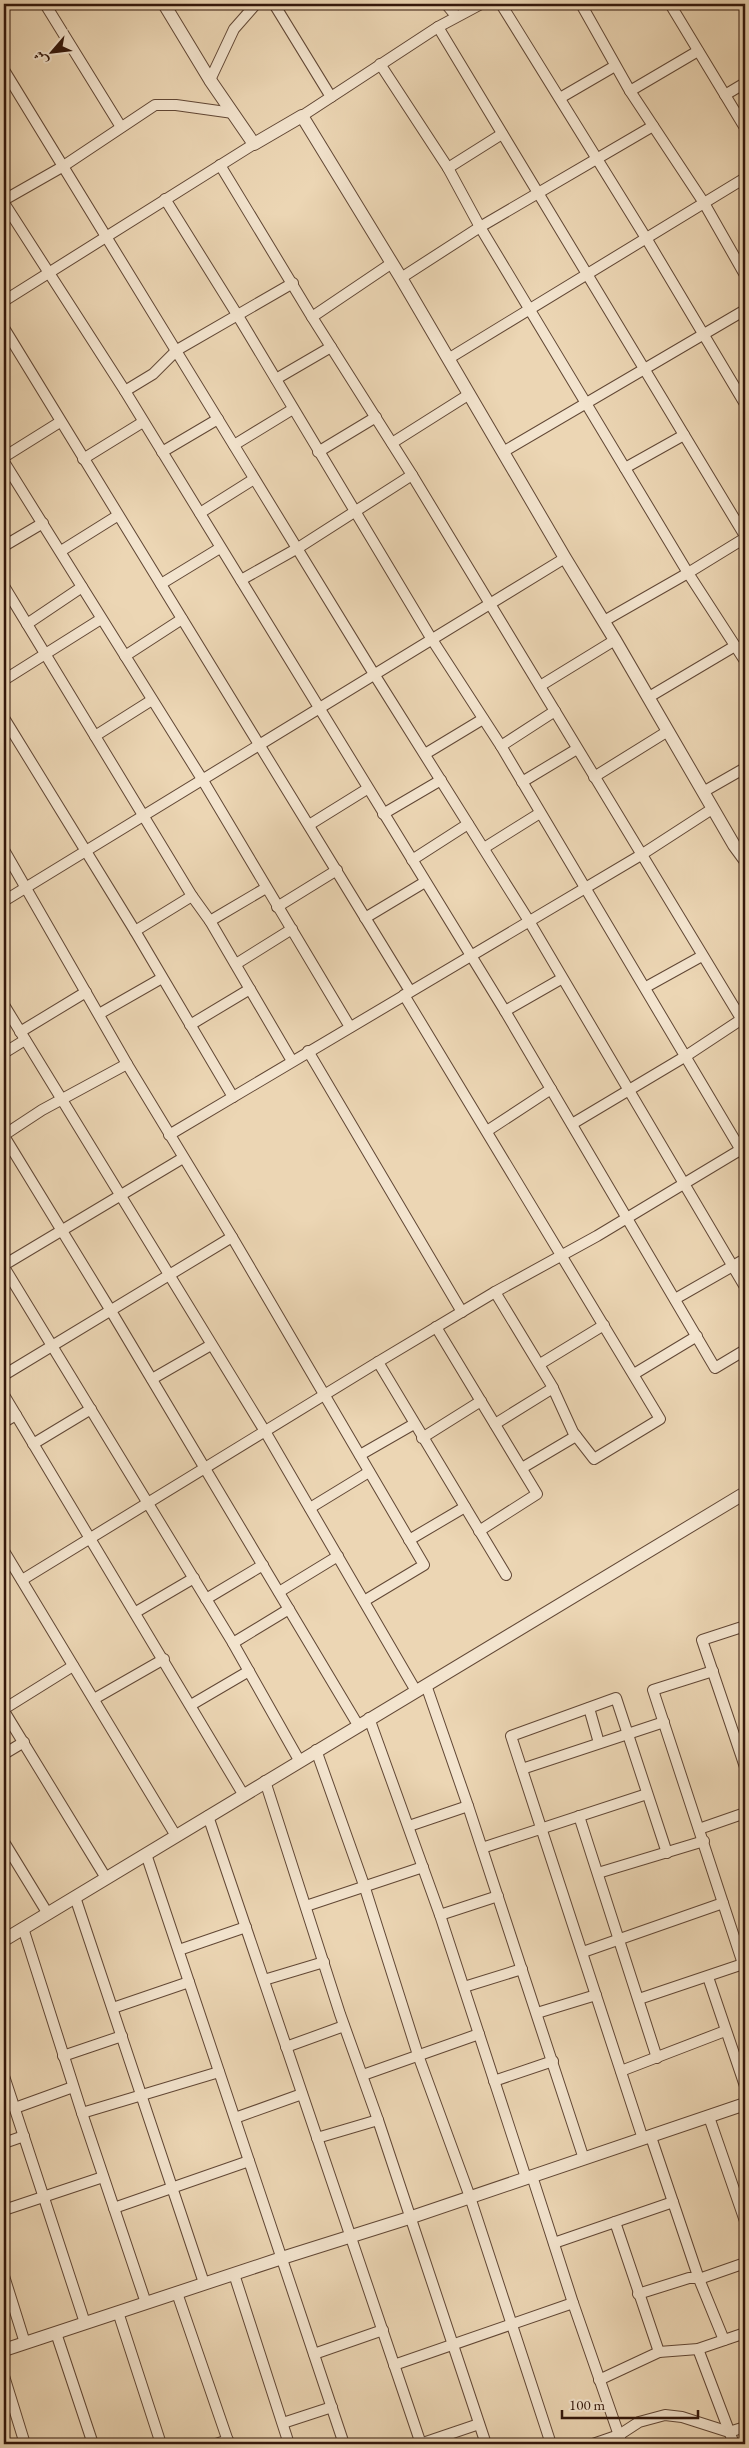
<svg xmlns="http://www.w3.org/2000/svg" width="749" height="2448" font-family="'EB Garamond',Amiri,serif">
	<rect width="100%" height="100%" fill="#ecd6b4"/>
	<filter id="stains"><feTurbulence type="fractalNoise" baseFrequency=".004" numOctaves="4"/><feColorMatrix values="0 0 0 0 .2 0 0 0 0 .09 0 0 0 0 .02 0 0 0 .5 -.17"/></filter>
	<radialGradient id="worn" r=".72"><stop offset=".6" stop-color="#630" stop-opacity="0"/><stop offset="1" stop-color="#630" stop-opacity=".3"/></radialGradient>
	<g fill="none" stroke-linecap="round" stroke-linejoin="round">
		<g stroke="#614735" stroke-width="12">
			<g id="minor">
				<polyline points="45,4 121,127"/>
				<polyline points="274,4 331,97"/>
				<polyline points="446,4 456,16"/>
				<polyline points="501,4 646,238 745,404"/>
				<polyline points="581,4 630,91 704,203 745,275"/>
				<polyline points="670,4 745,128"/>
				<polyline points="438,27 745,536"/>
				<polyline points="380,64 448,168 480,227 688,573 745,661"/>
				<polyline points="4,70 374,674 529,921 745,1287"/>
				<polyline points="210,80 234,29 256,4"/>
				<polyline points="630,91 698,51"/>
				<polyline points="725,95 745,83"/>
				<polyline points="560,98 615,66"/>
				<polyline points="302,116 438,27 481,4"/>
				<polyline points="220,165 312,317 412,475 745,1025"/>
				<polyline points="448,168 502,134"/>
				<polyline points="165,199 238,316 431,638 501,746 745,1157"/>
				<polyline points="4,200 62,167 155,105 176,105 233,113"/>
				<polyline points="4,203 125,391 505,1011 715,1368 745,1350"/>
				<polyline points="401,278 480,227 653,126"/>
				<polyline points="4,301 254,144"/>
				<polyline points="312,317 392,263"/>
				<polyline points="4,328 410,991"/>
				<polyline points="448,359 745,178"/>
				<polyline points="276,379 331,347"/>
				<polyline points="125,391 153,374 177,350 293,283"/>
				<polyline points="392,443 468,395"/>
				<polyline points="234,445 293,409"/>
				<polyline points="162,452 218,419"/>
				<polyline points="318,452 376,417"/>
				<polyline points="503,452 745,310"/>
				<polyline points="4,457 60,422"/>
				<polyline points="83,459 143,422"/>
				<polyline points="4,462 202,779 350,1027"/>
				<polyline points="625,468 684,435"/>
				<polyline points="200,513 254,479"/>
				<polyline points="4,546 43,523"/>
				<polyline points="61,551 117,516"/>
				<polyline points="241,580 298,548 412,475"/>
				<polyline points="161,584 220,548"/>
				<polyline points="4,586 192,896 210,921 292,1061"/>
				<polyline points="604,621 688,573 745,538"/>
				<polyline points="27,624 82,587"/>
				<polyline points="125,656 182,619"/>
				<polyline points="4,680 101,619"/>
				<polyline points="540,686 615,640"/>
				<polyline points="649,697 735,646"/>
				<polyline points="4,718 135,931 233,1097"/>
				<polyline points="95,736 152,700"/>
				<polyline points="501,746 555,711"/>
				<polyline points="425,754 483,719"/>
				<polyline points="594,777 668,731"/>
				<polyline points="522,782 577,749"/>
				<polyline points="703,792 745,768"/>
				<polyline points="383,814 441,780"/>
				<polyline points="309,825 367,789"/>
				<polyline points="484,848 540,813"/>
				<polyline points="4,850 127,1064 232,1237 424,1565 364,1601"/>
				<polyline points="412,860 468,824"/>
				<polyline points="4,901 565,558"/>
				<polyline points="277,907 337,870"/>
				<polyline points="365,918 425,882"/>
				<polyline points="210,921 266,888"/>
				<polyline points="135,931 192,896"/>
				<polyline points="236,964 292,929"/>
				<polyline points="646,987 702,956"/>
				<polyline points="404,995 660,1419 594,1459 573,1432 552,1386 495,1292"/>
				<polyline points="4,1005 266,1433 416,1691"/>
				<polyline points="505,1011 561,979"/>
				<polyline points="99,1014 162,978"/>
				<polyline points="190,1025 250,989"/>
				<polyline points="20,1032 86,992"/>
				<polyline points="308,1051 462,1312"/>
				<polyline points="4,1053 25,1040"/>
				<polyline points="572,1124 686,1056 745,1017"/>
				<polyline points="487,1131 551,1089"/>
				<polyline points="4,1135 42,1110 127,1064"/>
				<polyline points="169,1135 641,855 712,809"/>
				<polyline points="4,1136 111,1311 358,1725"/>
				<polyline points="4,1265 183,1158"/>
				<polyline points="4,1267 233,1643 299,1760"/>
				<polyline points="675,1299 745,1259"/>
				<polyline points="436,1327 537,1494 479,1531"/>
				<polyline points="378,1362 506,1575"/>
				<polyline points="540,1364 604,1325"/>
				<polyline points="634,1374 697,1336"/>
				<polyline points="4,1375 232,1237"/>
				<polyline points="152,1379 211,1345"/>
				<polyline points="4,1395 243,1794"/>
				<polyline points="4,1422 16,1415"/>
				<polyline points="495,1424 553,1388"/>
				<polyline points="422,1438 481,1401"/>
				<polyline points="33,1444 91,1409"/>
				<polyline points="360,1455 414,1424"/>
				<polyline points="522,1468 576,1436"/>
				<polyline points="310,1508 369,1472"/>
				<polyline points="409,1540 465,1507"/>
				<polyline points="4,1551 176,1836"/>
				<polyline points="22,1580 378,1362 495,1292 597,1236 745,1147"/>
				<polyline points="279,1592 338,1556"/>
				<polyline points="206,1599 263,1565"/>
				<polyline points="136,1612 194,1578"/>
				<polyline points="745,1626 702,1640 745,1767"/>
				<polyline points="233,1643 289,1609"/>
				<polyline points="713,1671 653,1690 745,1970"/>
				<polyline points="426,1685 468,1806 584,2159"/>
				<polyline points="94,1699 164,1659"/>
				<polyline points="191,1705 249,1671"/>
				<polyline points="589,1708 599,1743"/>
				<polyline points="4,1709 73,1666"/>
				<polyline points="4,1711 106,1878"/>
				<polyline points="369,1718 440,1915 526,2178"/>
				<polyline points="316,1750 364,1885 418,2055 470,2197 551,2444"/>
				<polyline points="4,1754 24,1742"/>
				<polyline points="522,1769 664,1722"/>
				<polyline points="265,1781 340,2014 378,2120 486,2444"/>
				<polyline points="208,1816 421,2444"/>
				<polyline points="579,1816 657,2058"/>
				<polyline points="409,1826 468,1806"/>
				<polyline points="699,1829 745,1813"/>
				<polyline points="4,1842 48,1914"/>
				<polyline points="482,1848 647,1794"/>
				<polyline points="146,1854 344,2444"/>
				<polyline points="598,1873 704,1841"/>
				<polyline points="75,1897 204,2283"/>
				<polyline points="306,1906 423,1867"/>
				<polyline points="440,1915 498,1896"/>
				<polyline points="23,1928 82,2113 146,2303"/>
				<polyline points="179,1950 246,1927"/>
				<polyline points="583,1952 723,1903"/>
				<polyline points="708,1977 745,2086"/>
				<polyline points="264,1980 324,1962"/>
				<polyline points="464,1987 522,1969"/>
				<polyline points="639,1999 743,1964"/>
				<polyline points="113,2008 189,1982"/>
				<polyline points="537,2013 596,1995"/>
				<polyline points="286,2047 344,2026"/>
				<polyline points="63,2056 122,2036"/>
				<polyline points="621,2071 725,2031"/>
				<polyline points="363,2075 479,2034"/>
				<polyline points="4,2076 85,2323"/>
				<polyline points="494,2081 553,2061"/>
				<polyline points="15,2108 73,2087"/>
				<polyline points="82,2113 219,2072"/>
				<polyline points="709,2117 745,2221"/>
				<polyline points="235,2118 302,2094"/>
				<polyline points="651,2137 699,2279 724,2340"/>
				<polyline points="317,2138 378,2120"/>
				<polyline points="643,2139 511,1736 616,1698 667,1853"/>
				<polyline points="4,2143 24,2136"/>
				<polyline points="532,2176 573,2303 622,2444"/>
				<polyline points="114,2208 249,2161"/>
				<polyline points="4,2210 103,2177"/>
				<polyline points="615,2222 659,2352"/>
				<polyline points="554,2243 673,2202"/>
				<polyline points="234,2274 289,2444"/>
				<polyline points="4,2276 25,2343"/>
				<polyline points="177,2293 229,2444"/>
				<polyline points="638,2294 689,2278 702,2278 745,2263"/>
				<polyline points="118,2312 161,2444"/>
				<polyline points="56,2333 93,2444"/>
				<polyline points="698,2349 734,2444"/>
				<polyline points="314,2354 383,2330"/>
				<polyline points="394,2365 573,2303"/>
				<polyline points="4,2376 25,2444"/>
				<polyline points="599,2380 659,2352 698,2349 745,2333"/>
				<polyline points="283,2423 332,2407"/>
				<polyline points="216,2444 228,2440"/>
				<polyline points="420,2444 479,2424"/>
				<polyline points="593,2444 619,2435 639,2422 665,2415 682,2417 729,2432 745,2427"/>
			</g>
		</g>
		<g stroke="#614735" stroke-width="14">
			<g id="tertiary">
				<polyline points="164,4 210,80 254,144 302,116 401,278 565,558 615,640 734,845 745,860"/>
				<polyline points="4,1940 745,1493"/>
				<polyline points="4,2350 282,2258 409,2218 745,2104"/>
			</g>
		</g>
		<use href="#minor" stroke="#f3e4ce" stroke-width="10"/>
		<use href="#tertiary" stroke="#f3e4ce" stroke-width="12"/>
	</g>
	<rect width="749" height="2448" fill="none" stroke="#ecd6b4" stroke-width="20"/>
	<rect x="5" y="5" width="739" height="2438" fill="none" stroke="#33170b" stroke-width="2.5"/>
	<rect x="10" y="10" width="729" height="2428" fill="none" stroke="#33170b"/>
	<g transform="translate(52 52) rotate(242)" stroke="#f3e4ce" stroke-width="4" paint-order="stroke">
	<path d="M0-4L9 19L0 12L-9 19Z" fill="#33170b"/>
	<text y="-8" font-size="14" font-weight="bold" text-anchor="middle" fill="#33170b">ش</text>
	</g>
	<path d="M562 2410v8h136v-8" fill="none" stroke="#33170b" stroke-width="2.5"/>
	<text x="569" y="2410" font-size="15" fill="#33170b" stroke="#f3e4ce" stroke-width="4" paint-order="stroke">100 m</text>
	<rect width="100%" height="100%" filter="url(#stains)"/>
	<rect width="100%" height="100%" fill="url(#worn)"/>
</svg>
